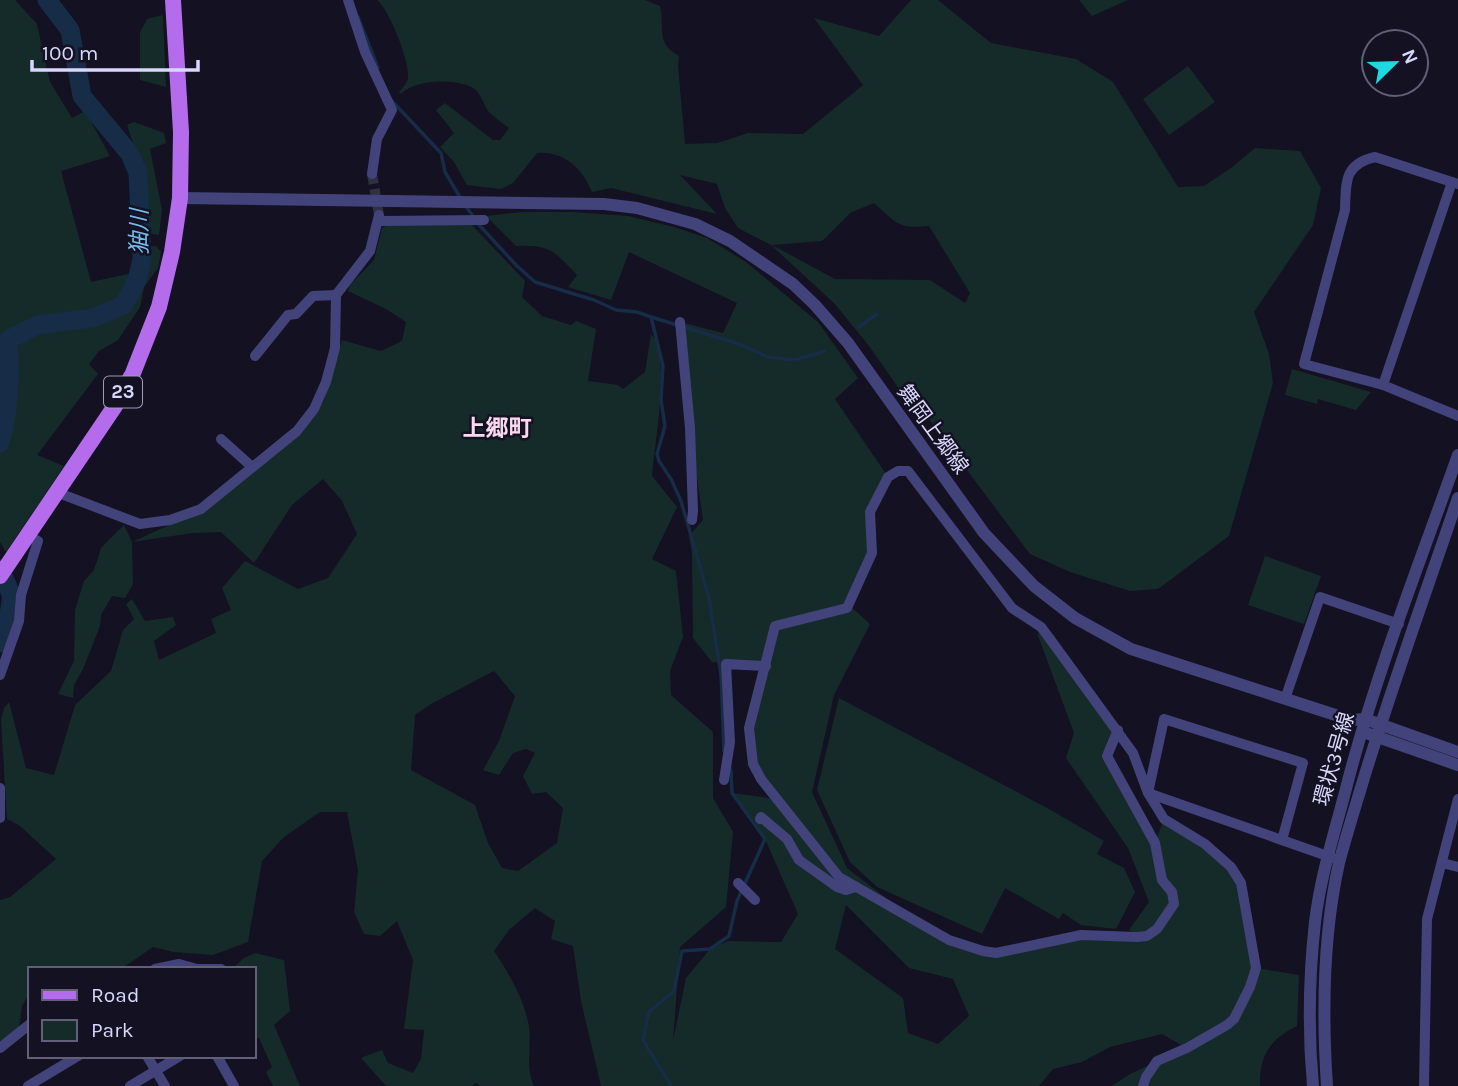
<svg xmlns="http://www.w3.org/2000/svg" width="1458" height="1086" font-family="Karla,'Noto Sans JP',sans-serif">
	<rect width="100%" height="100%" fill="#131122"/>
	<g fill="#152b29" fill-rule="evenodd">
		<polygon points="0,0 15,0 37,24 50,82 72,118 85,111 110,156 61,171 91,282 146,270 146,246 156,246 161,252 158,268 144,287 140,307 118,340 99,351 89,364 98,374 37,455 64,466 6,552 0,542"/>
		<path d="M377 0H645L660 6C665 29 655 42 679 56L678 66 685 144 717 143 748 133 803 134 863 85 814 18 879 36 911 0H938L991 43 1076 59 1113 82 1178 187 1204 186 1231 168 1255 148 1300 151 1321 188 1313 225 1254 312 1269 354 1273 383 1229 536 1158 589 1130 591 1070 572 1030 554 921 409 909 403 869 346 835 304 771 245 738 228 725 208 717 184 680 175 717 214 611 188 592 192C582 168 564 151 537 153L513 183 501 189 467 185 454 162 440 147 454 133 436 110 445 103 493 140H500L509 128C503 123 496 119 491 114 484 108 482 96 476 90 460 77 414 79 401 94L399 92C403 87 407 84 408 78 410 62 389 9 377 0ZM874 203C898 224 897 229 929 226L970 293 965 303 930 280 835 279 772 245 822 241 850 213Z"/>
		<polygon points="1079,0 1128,0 1092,16"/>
		<polygon points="163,15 166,87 140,80 140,32 147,19"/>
		<polygon points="1188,66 1215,102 1169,135 1143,99"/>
		<polygon points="134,122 164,133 166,143 150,149 162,210 159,235 146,233 147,207 143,191 145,179 127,125"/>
		<path d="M522 212H573L628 216 674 227 707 238 746 262 818 322 858 378 835 399 888 477 870 512 872 553 848 604 870 624 834 695 812 792 847 868 939 939C981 962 1026 944 1070 937 1093 934 1118 936 1141 935L1129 930 1149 902 1128 848 1066 758 1074 733 1037 633 1050 639 1119 733 1107 756 1155 842 1164 819 1205 844 1241 883 1256 968 1299 975 1297 1026C1270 1039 1259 1056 1260 1086H1112L1130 1074 1186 1048 1162 1034 1110 1047 1082 1062 1053 1069 1039 1086H601L581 1001 573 946 551 939 555 921 535 908 509 930 494 951C509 973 524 999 529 1026 532 1046 525 1068 534 1086H480L476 1083 472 1086H386L362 1059 363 1057 382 1050 388 1063 413 1073 421 1059 424 1030 404 1029 413 960 397 921 380 936 364 934 354 912 358 870 347 812H320L284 837 262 861 248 942 213 955 173 952 153 947 121 969H30V992L22 1006 19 1028 0 1043V900L10 897 56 859 20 826 7 819 1 720 4 708 9 702 26 768 54 775 75 705 111 671 123 630 134 619 126 604 132 599 145 621 173 617 176 625 154 641 159 660 216 633 211 619 231 610 222 588 245 561 298 589 328 578 357 534 342 501 323 479 292 505 254 563 221 532 193 533 132 542 133 584 125 598 112 596 101 615 100 626 83 669 74 685 73 698 58 694 74 661 75 610 84 581 94 570 101 548 124 525 132 542 178 521 302 433 324 400 342 340 381 351 402 341 406 322 386 309 348 291 350 285 374 260 382 228 391 223H470L525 281 522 297 542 316 571 325 576 321 596 329 588 381 618 385 623 389 645 372 651 334C672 354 654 446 652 476L677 507 652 559 676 571 683 637 670 671 671 695 713 732V798L733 832 726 907 680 947 673 1041 686 978 710 949 728 941 781 942 798 914 765 839 732 793 776 799 761 779 749 728 765 667 712 662 693 638 692 554 689 536 703 520 690 428 680 322 723 333 737 303 629 252 611 300 568 287 577 275C554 251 550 244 516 246L486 216ZM494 671 515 696 499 741 483 770 499 775 513 753 526 749 535 753 523 776 532 794 546 792 563 808 557 843 518 871 502 868 488 843 475 805 411 770 415 715 431 704ZM846 905 909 968 953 979 969 1016 938 1044 908 1033 903 998 835 949Z"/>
		<polygon points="1292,369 1371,392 1356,410 1318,399 1317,404 1285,395"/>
		<polygon points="1265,556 1321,576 1304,624 1248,605"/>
		<polygon points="839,698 1049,809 1104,841 1097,854 1124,868 1135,892 1116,929 1081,925 1063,913 1059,919 1005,888 982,934 877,887 850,862 817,790"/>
		<polygon points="255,953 284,960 290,1011 274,1025 300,1086 273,1086 266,1072 272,1067 259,1038 254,1039 254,969 232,969 244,958"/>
	</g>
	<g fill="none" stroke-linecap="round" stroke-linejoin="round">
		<g stroke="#162c47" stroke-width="3.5">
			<polyline points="358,17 378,68"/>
			<polyline points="392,101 441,153 445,172 461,199"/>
			<polyline points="465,205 480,226 517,266 535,282 594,300 616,310 637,312 651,317 663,366 661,400 665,426 657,454 659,461 671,479 681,501 709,598 721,675 724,751"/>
			<polyline points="651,317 739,344 768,357 795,360 825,351"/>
			<polyline points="859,327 877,314"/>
			<polyline points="671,1086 643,1040 649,1012 674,991 682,951 710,949 729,936 737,901 765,839 732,793 731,771 729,765"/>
		</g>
		<g stroke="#162c47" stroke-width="19">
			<path d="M0 443C10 409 11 375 8 340L37 325 93 318 124 305 137 280 142 259 138 173 130 154 82 96 70 30 47 0"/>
			<polyline points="0,569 12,596 8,620 0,643"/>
		</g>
		<polyline stroke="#312f42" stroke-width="10" stroke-dasharray="10 5" stroke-linecap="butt" points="372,174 379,215"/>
		<g stroke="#42437b" stroke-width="10">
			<polyline points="348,0 365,52 392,110 377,139 372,174"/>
			<path d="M1458 184 1375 157C1344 164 1346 182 1345 210L1304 364 1383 385 1458 416"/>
			<polyline points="379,221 484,220"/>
			<polyline points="680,322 690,428 693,511 692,520"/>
			<polyline points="255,356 288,315 296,314 313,296 336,295"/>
			<polyline points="1383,385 1452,182"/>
			<polyline points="221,439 251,466"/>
			<polyline points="56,492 140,524 170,520 201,509 297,431 314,409 326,382 335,348 336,295 370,251 379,215"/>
			<polyline points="0,675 19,621 21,595 38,541 26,535"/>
			<polyline points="1285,699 1320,597 1399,624"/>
			<polyline points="1118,730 1107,756 1155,843 1162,880 1172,892 1174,904 1157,929 1147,936 1137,937 1081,935 996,953 983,951 949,940 839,877 761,779 753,764 749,728 775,626 847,608 872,553 870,512 888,477 898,471 908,471 1012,608 1041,627 1050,639 1133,753 1148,793 1333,858"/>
			<polyline points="724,780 730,742 726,664 766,666"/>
			<polyline points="0,788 0,818"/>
			<polyline points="760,819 761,817 787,839 799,860 823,877 837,887 846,890 856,887"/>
			<polyline points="1442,863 1458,867"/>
			<polyline points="738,883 755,900"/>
			<polyline points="155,969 179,964 197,969"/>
			<polyline points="197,969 221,969"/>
			<polyline points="0,1048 30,1024"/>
			<polyline points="147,1056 165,1086"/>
			<polyline points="217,1056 234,1086"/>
			<polyline points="28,1086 78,1056"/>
			<polyline points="130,1086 180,1056"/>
			<polyline points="1143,1086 1146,1077 1157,1061 1187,1048 1227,1025 1234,1019 1250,987 1256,968 1241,883 1231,867 1205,844 1164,819 1148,793 1164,719 1303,763 1282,840"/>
			<polyline points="1424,1086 1427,919 1458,799"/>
		</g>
		<g stroke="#42437b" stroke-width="12">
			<polyline points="180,198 604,204 637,208 695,224 730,241 793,284 815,305 848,343 984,533 1034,586 1075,618 1131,649 1351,720 1365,719 1458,752"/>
			<polyline points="1369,734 1458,765"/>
			<path d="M1313 1086C1308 1032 1309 976 1315 922 1321 872 1337 825 1349 777 1378 668 1420 562 1458 455"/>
			<path d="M1327 1086C1322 1012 1323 935 1339 863 1346 836 1355 808 1363 781 1392 686 1426 592 1458 498"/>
		</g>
		<polyline stroke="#b46cec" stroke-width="16" points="0,576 115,406 133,373 159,307 172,252 180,198 181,132 173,0"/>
	</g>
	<g text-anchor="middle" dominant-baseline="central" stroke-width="5" stroke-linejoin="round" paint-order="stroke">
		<rect fill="#131122" stroke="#9e9cb9" stroke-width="2" x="104" y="376.5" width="38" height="31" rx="5"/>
		<g font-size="19" font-weight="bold" fill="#d9d7fa">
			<text x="123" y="392">23</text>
		</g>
		<g font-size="21" fill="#d9d7fa" stroke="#131122">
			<text transform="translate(933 429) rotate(54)">舞岡上郷線</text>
			<text transform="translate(1334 759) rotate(-74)">環状3号線</text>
		</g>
		<g font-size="23" font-style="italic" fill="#73bced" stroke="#131122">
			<text transform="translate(139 232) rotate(-90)">㹨川</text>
		</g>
		<g font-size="23" font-weight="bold" fill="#fad9f0" stroke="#131122">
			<text x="497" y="428">上郷町</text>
		</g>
	</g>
	<rect x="28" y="967" width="228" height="91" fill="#131122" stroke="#626078" stroke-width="2"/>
	<rect x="42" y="990" width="35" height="10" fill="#b46cec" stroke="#626078" stroke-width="2"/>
	<text x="91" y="1002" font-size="21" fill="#d9d7fa">Road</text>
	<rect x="42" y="1020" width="35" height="21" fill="#152b29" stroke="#626078" stroke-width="2"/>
	<text x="91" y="1037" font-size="21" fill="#d9d7fa">Park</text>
	<g transform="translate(1395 63) rotate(67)"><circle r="33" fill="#131122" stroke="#626078" stroke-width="2"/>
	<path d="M0-5L12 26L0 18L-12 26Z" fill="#1dd8e0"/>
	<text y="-10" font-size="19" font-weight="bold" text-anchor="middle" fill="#d9d7fa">N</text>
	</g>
	<path d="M32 60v10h166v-10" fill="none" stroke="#d9d7fa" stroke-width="3.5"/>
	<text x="42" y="60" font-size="21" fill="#d9d7fa" stroke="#131122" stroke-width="5" paint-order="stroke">100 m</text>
</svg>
